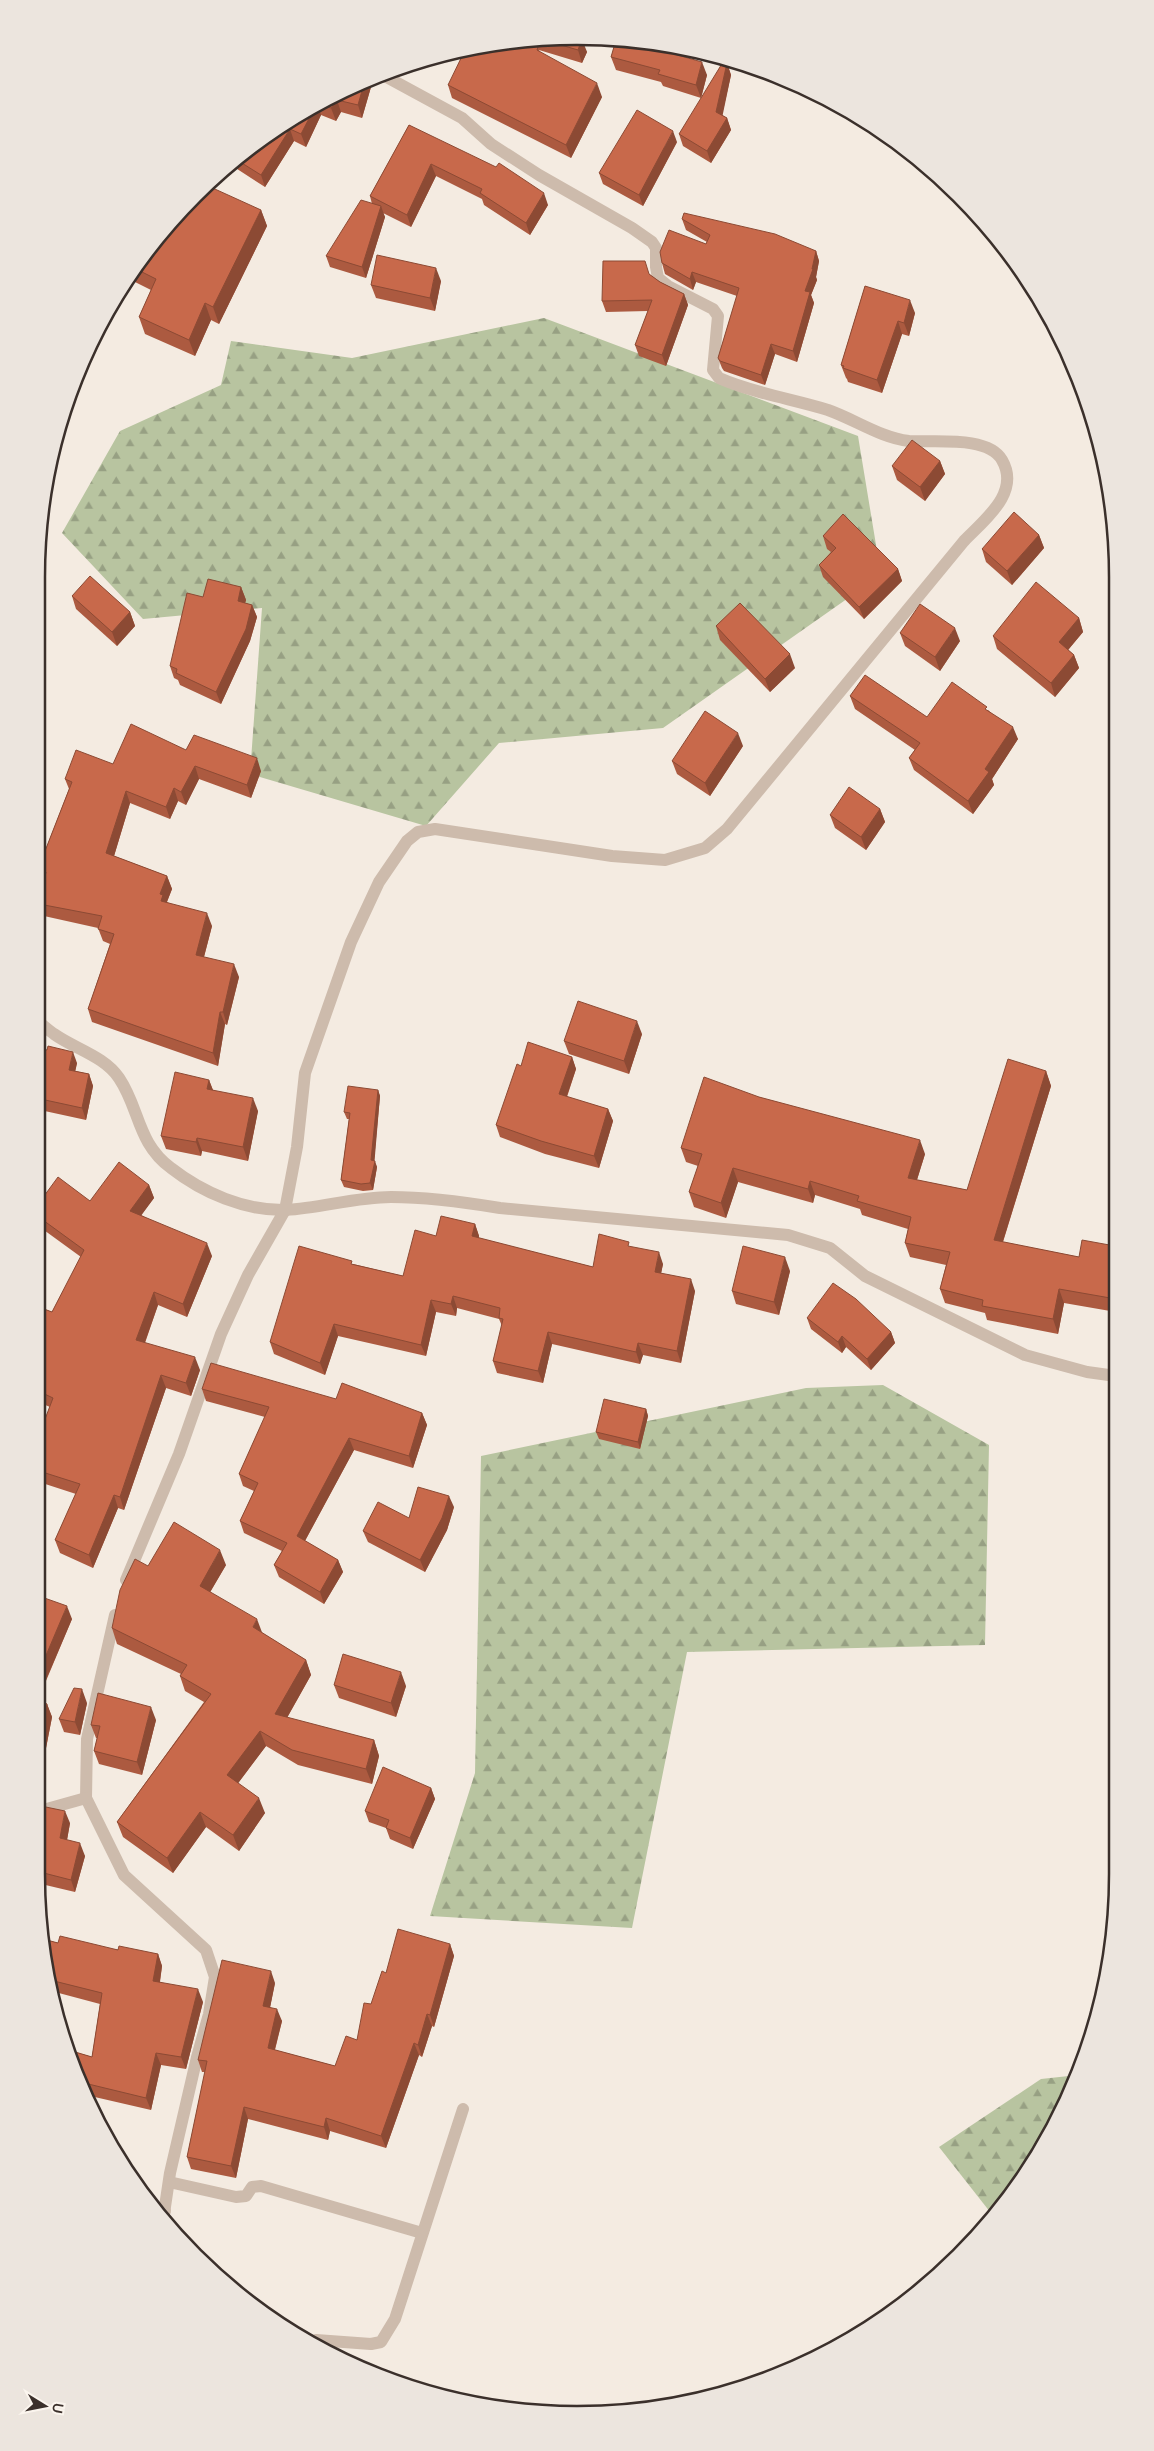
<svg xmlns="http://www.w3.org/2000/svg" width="1154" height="2451" font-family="Lato,sans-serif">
	<defs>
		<pattern id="forest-firs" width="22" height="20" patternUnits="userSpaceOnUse" patternTransform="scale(1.25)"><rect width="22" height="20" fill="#b8c4a0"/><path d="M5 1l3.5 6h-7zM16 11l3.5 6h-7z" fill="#97a083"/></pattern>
	</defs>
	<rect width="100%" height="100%" fill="#f4ebe1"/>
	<g fill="url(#forest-firs)">
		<polygon points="544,318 858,436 881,575 663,728 499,743 426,826 250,774 262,608 143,619 62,533 120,431 221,385 231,341 352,358"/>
		<polygon points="883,1385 989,1445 985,1645 687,1652 632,1928 430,1916 475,1773 481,1456 806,1388"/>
		<polygon points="1078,2075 1027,2174 994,2217 939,2147 1041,2079"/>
	</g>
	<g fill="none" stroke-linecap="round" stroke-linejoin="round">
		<g stroke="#cdbbac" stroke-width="12">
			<path d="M36 1020C42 1024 48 1030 54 1034 75 1049 104 1056 119 1078 140 1109 137 1143 171 1168 203 1193 245 1211 286 1210 321 1208 356 1197 391 1197 428 1197 464 1202 500 1208L788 1235 830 1248 865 1276 1025 1355 1087 1372 1116 1376"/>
			<path d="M126 1580 179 1454 221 1334 248 1275 285 1210 297 1147 305 1073 351 942 379 882 407 841 418 832 435 829 612 856 665 860 705 848 727 829 964 541C984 520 1021 493 1002 460 988 435 933 443 909 441 881 438 854 419 828 410 792 399 753 393 719 378L713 370 718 316 713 309 668 286 658 278 656 267V248L652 242 632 228 539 175 491 144 462 118 381 74"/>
			<polyline points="115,1615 87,1739 86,1798 124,1875 206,1950 215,1977 209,2014 197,2057 170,2173 163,2220"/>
			<polyline points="36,1812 86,1798"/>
			<polyline points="169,2182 236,2197 246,2196 252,2187 261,2186 422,2233"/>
			<polyline points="151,2207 165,2211"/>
			<polyline points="310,2344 316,2340 371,2344 381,2342 395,2319 463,2109"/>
		</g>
	</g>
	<g fill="#ac5a40">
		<polygon points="577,36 587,52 582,63 539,50 540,52 602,97 571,158 452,98 448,85 472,47"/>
		<polygon points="616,40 682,47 683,50 681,56 707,75 701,98 663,86 661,82 616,70 611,57"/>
		<polygon points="727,63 731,75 722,115 727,118 731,130 711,163 683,146 679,134"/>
		<polygon points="368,78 371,87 362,118 341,112 336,121 321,115 306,147 294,141 265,187 231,165 277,127"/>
		<polygon points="409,125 548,205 530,235 484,205 482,199 436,176 411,227 383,213 385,217 366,278 330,267 326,256 372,204 370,196"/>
		<polygon points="677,142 643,206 603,184 599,173"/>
		<polygon points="195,194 261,210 267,226 219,324 211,320 195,356 145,334 139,317 151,290 127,278"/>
		<polygon points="682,219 816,251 819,261 816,277 817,280 811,295 814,303 797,362 775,354 765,385 724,371 722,368 718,358 737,296 696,282 693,290 665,274 662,263 706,244 707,242 686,230"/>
		<polygon points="649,274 660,282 684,294 688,305 666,366 639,356 635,345 648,311 606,312 602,301"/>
		<polygon points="441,281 435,311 376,298 371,285"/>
		<polygon points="865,286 915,313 909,336 902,334 882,393 848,382 847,379 846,378 841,365"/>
		<polygon points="940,461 945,474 925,501 897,480 892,466"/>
		<polygon points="1039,535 1044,548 1012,585 986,562 982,549"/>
		<polygon points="823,536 898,569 902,581 864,619 823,577 819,565 831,552 827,549"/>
		<polygon points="241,587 246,600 245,603 252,605 257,617 250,641 221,704 180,685 178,680 174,678 170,666 203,597"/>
		<polygon points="72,596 130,612 135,626 117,646 76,609"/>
		<polygon points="1079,618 1083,632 1068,650 1074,655 1079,668 1055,697 997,649 993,636"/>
		<polygon points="716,626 795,668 770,692 720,640"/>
		<polygon points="900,633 960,641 940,671 905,646"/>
		<polygon points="850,696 927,717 988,710 1018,739 992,779 994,785 973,814 914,770 909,758 915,750 855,709"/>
		<polygon points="743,746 710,796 677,774 672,761"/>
		<polygon points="186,750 261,771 251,798 199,779 186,805 178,801 170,819 130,803 114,856 167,876 172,889 167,902 212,926 204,957 239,977 227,1025 225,1024 218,1066 92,1022 88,1009 110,944 103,941 98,928 44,916 39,904 44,882 43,881 38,869 69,789 65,779 113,764"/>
		<polygon points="880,809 885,822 866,850 835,828 830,815"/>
		<polygon points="642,1034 629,1074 569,1054 564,1041"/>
		<polygon points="36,1048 77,1063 75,1071 89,1074 93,1086 86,1120 40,1110 39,1107 36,1106"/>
		<polygon points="572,1057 576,1069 567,1097 608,1109 613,1121 599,1168 545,1154 500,1137 496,1125 521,1066"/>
		<polygon points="1046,1071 1051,1086 1003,1242 1079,1257 1115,1246 1116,1312 1064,1303 1058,1334 987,1320 985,1313 945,1303 940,1289 946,1265 910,1257 905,1243 908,1229 862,1215 860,1209 815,1195 813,1203 738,1182 726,1218 694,1207 689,1192 698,1166 686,1162 681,1148 759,1097 925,1154 917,1180 967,1190"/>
		<polygon points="209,1080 213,1090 258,1111 248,1161 202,1151 201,1156 166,1149 161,1136"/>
		<polygon points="378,1090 380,1096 374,1161 377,1167 373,1190 363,1191 344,1187 341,1180 349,1119 347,1119 344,1112"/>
		<polygon points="149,1185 154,1198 141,1215 212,1256 187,1317 158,1305 145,1343 200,1370 191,1396 166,1388 124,1510 118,1508 93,1568 60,1553 55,1540 76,1494 36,1481 36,1443 50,1407 36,1401 36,1306 52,1312 81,1257 37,1225 36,1223 36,1207 90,1201"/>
		<polygon points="475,1224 479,1236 479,1238 593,1267 631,1247 663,1264 661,1273 695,1291 681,1363 643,1355 640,1364 552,1344 543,1383 497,1373 493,1361 502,1326 499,1319 457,1308 456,1316 436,1312 426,1356 338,1336 325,1375 274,1354 270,1342 353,1264 403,1276 436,1236"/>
		<polygon points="790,1271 779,1315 736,1304 732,1291"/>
		<polygon points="807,1318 891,1332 895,1343 871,1370 846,1347 842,1353 811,1329"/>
		<polygon points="202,1389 336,1399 422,1413 427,1425 413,1468 354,1450 305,1541 338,1560 343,1572 324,1604 279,1577 274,1565 282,1551 244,1533 240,1521 254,1491 243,1486 239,1474 265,1417 206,1401"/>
		<polygon points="646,1409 648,1416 640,1449 599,1439 596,1432"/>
		<polygon points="454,1507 447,1530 425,1572 368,1542 363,1531 409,1518"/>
		<polygon points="226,1565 210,1592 262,1633 306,1660 311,1675 287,1718 374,1740 379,1756 372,1784 298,1765 266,1746 238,1783 265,1813 239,1851 206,1827 173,1873 123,1837 117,1822 204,1702 185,1691 180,1676 181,1674 117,1644 112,1628 148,1566"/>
		<polygon points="36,1595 72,1619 38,1700 47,1704 52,1717 40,1779 36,1778"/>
		<polygon points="334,1685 406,1686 396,1717 339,1698"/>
		<polygon points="87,1703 80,1735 64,1732 59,1719"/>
		<polygon points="156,1720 142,1775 99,1764 94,1751 97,1738 96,1738 91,1725"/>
		<polygon points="431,1788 435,1799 413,1849 390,1839 386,1828 369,1822 365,1811"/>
		<polygon points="70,1823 67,1840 85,1856 75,1892 37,1883 36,1874 36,1827"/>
		<polygon points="43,1939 58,1943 158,1954 162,1966 160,1982 203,2002 186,2069 161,2065 151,2110 86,2095 65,2049 92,2057 100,2004 55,1992 51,1982 47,1982 47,1979"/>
		<polygon points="450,1944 454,1956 434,2027 432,2026 422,2057 419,2055 386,2148 330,2131 328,2140 248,2119 236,2178 191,2169 187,2157 205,2072 202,2072 198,2060 275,1983 270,2007 282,2021 275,2050 335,2066 357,2040 371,2004 386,1973"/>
	</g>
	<g fill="#8c4a34">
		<polygon points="582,39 587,52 582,63 578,50"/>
		<polygon points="676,46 682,47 683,50 679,66 674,54"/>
		<polygon points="702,62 707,75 701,98 696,85"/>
		<polygon points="727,63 731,75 721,123 716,112"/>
		<polygon points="368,78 371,87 362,118 358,105 365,80"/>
		<polygon points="597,83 602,97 571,158 566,145"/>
		<polygon points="337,100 341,112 336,121 331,108"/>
		<polygon points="318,105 321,115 306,147 301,134 315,107"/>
		<polygon points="727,118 731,130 711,163 707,151"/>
		<polygon points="290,129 294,141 265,187 261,175"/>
		<polygon points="673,131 677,142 643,206 639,195"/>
		<polygon points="431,164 436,176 411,227 407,215"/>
		<polygon points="544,193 548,205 530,235 526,223"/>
		<polygon points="381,206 385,217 366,278 362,267"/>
		<polygon points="261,210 267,226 219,324 213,307"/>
		<polygon points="816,251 819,261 816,277 817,280 811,295 814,303 797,362 793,351 805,291 812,269"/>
		<polygon points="436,268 441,281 435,311 430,298"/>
		<polygon points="692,272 696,282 693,290 690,279"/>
		<polygon points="684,294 688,305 666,366 662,355"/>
		<polygon points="910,300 915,313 909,336 904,323"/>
		<polygon points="205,303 211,320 195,356 189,340"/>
		<polygon points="898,321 902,334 882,393 877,380"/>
		<polygon points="771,344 775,354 765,385 761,375"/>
		<polygon points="940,461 945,474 925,501 920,487"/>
		<polygon points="1039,535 1044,548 1012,585 1007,571"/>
		<polygon points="898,569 902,581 864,619 859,607"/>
		<polygon points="241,587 246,600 242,613 238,601"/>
		<polygon points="252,605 257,617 250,641 221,704 216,692"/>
		<polygon points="130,612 135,626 117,646 112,632"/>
		<polygon points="1079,618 1083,632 1063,656 1059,642"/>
		<polygon points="955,628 960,641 940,671 935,657"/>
		<polygon points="790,654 795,668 770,692 765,679"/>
		<polygon points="1074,655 1079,668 1055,697 1051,683"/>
		<polygon points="1013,727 1018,739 992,779 994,785 973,814 968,801 985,769"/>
		<polygon points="738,733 743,746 710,796 705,783"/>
		<polygon points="257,758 261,771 251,798 247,785"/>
		<polygon points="195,766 199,779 186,805 181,792"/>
		<polygon points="174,788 178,801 170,819 166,807"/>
		<polygon points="126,791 130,803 111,866 106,853"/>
		<polygon points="880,809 885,822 866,850 861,837"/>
		<polygon points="167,876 172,889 166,904 161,901 160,894"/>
		<polygon points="207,913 212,926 201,968 196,955"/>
		<polygon points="234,964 239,977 227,1025 223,1012"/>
		<polygon points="220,1012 225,1024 218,1066 213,1053"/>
		<polygon points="637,1021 642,1034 629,1074 624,1061"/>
		<polygon points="73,1052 77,1063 73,1082 69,1070"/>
		<polygon points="572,1057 576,1069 563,1107 559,1094"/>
		<polygon points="1046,1071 1051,1086 999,1254 994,1240"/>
		<polygon points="89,1074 93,1086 86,1120 82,1108"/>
		<polygon points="209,1080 214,1093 207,1089"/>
		<polygon points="378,1090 380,1096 374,1167 371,1160"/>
		<polygon points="253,1098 258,1111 248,1161 243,1147"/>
		<polygon points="608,1109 613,1121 599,1168 594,1156"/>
		<polygon points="197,1138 202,1151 201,1156 196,1142"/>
		<polygon points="920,1140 925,1154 913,1192 908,1178"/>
		<polygon points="375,1161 377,1167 373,1190 370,1183"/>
		<polygon points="733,1168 738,1182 726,1218 721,1203"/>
		<polygon points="810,1181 815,1195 813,1203 808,1189"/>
		<polygon points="149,1185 154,1198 135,1224 130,1211"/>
		<polygon points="475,1224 479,1236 476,1248 472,1236"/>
		<polygon points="207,1243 212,1256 187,1317 183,1304"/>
		<polygon points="659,1252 663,1264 659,1284 655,1272"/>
		<polygon points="785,1257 790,1271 779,1315 774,1302"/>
		<polygon points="691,1279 695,1291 681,1363 677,1351"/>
		<polygon points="1059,1289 1064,1303 1058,1334 1053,1319"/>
		<polygon points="154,1292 158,1305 141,1353 136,1340"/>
		<polygon points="453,1296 457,1308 456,1316 451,1304"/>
		<polygon points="431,1300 436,1312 426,1356 421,1345"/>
		<polygon points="334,1324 338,1336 325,1375 320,1363"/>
		<polygon points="548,1332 552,1344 543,1383 538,1371"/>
		<polygon points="891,1332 895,1343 871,1370 867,1359"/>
		<polygon points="842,1336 846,1347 842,1353 838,1342"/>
		<polygon points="638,1343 643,1355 640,1364 636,1352"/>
		<polygon points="195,1357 200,1370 191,1396 186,1383"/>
		<polygon points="161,1375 166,1388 124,1510 120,1497"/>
		<polygon points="646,1409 648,1416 640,1449 638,1442"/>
		<polygon points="422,1413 427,1425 413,1468 409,1456"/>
		<polygon points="349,1438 354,1450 301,1548 297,1536"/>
		<polygon points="114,1495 118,1508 93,1568 89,1555"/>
		<polygon points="449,1496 454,1507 447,1530 425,1572 420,1560"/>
		<polygon points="220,1550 226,1565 205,1601 200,1586"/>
		<polygon points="338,1560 343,1572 324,1604 320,1592"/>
		<polygon points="67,1606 72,1619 36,1703 36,1679"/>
		<polygon points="257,1619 263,1635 253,1627"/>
		<polygon points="306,1660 311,1675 280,1730 275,1714"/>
		<polygon points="401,1672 406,1686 396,1717 391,1703"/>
		<polygon points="82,1689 87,1703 80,1735 75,1722"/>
		<polygon points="47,1704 52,1717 40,1779 36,1770 36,1759"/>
		<polygon points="151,1707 156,1720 142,1775 137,1762"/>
		<polygon points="260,1731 266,1746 233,1790 227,1775"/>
		<polygon points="374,1740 379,1756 372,1784 366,1769"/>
		<polygon points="431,1788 435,1799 413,1849 410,1838"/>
		<polygon points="259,1798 265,1813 239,1851 233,1835"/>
		<polygon points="65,1811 70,1823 65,1851 60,1838"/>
		<polygon points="200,1812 206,1827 173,1873 167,1858"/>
		<polygon points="80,1843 85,1856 75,1892 71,1880"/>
		<polygon points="450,1944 454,1956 434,2027 430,2015"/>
		<polygon points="158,1954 162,1966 158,1994 153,1981"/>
		<polygon points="271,1971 275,1983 268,2018 263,2006"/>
		<polygon points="198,1989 203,2002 186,2069 181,2057"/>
		<polygon points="277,2009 282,2021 272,2060 268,2048"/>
		<polygon points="427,2014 432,2026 422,2057 418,2045"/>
		<polygon points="414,2043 419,2055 386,2148 381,2136"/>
		<polygon points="156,2053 161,2065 151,2110 146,2098"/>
		<polygon points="244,2107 248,2119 236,2178 231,2166"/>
		<polygon points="326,2118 330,2131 328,2140 324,2127"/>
	</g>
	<g fill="#c8694b" stroke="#8c4a34">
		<polygon points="577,36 582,39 578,50 544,40"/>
		<polygon points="616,40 676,46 674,54 702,62 696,85 658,74 660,70 611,57"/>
		<polygon points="528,41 538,47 537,50 597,83 566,145 448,85 466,48 472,47"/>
		<polygon points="723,62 727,63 716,112 727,118 707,151 679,134"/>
		<polygon points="365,80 358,105 337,100 331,108 320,104"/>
		<polygon points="315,107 301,134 290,129 261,175 237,160 277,127"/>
		<polygon points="637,110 673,131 639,195 599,173"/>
		<polygon points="409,125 496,167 499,163 544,193 526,223 480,193 482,189 431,164 407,215 370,196"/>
		<polygon points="206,185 261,210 213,307 205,303 189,340 139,317 156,279 134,268 195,194"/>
		<polygon points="361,200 381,206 362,267 326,256"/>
		<polygon points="684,213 775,234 816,251 812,269 813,269 805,291 810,292 793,351 771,344 761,375 720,361 718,358 739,288 692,272 690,279 662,263 660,252 669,230 706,244 710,235 682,219"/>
		<polygon points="377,255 436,268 430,298 371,285"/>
		<polygon points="603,261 645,261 649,274 660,282 684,294 662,355 635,345 652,300 602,301"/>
		<polygon points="865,286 910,300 904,323 898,321 877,380 843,368 844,366 841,365"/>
		<polygon points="912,440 940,461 920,487 892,466"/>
		<polygon points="1014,512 1039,535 1007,571 982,549"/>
		<polygon points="843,514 898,569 859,607 819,565 836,548 823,536"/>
		<polygon points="90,576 130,612 112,632 72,596"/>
		<polygon points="208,579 241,587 238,601 252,605 246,629 216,692 176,673 177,669 170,666 187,593 203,597"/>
		<polygon points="1036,582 1079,618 1059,642 1074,655 1051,683 993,636"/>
		<polygon points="740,603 790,654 765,679 716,626"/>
		<polygon points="920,604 955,628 935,657 900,633"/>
		<polygon points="865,675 927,717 952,682 987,707 985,709 1013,727 985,769 989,772 968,801 909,758 920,743 850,696"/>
		<polygon points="705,711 738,733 705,783 672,761"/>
		<polygon points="131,724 186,750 194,735 257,758 247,785 195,766 181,792 174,788 166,807 126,791 106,853 167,876 160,894 163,895 161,901 207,913 196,955 234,964 223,1012 220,1012 213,1053 88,1009 114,934 98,929 102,916 39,904 46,872 38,869 72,782 65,779 76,750 113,764"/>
		<polygon points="849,787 880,809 861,837 830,815"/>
		<polygon points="578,1001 637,1021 624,1061 564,1041"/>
		<polygon points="528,1042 572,1057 559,1094 608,1109 594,1156 541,1141 496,1125 517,1064 521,1066"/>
		<polygon points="48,1046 73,1052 69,1070 89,1074 82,1108 36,1098 36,1048 47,1050"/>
		<polygon points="1008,1059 1046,1071 994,1240 1079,1257 1082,1240 1115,1246 1114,1255 1116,1255 1116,1299 1059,1289 1053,1319 982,1306 983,1300 940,1289 950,1252 905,1243 911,1217 857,1201 859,1196 810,1181 808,1189 733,1168 721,1203 689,1192 702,1154 681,1148 704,1077 759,1097 920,1140 908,1178 967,1190"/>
		<polygon points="175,1072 209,1080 207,1089 253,1098 243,1147 197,1138 196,1142 161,1136"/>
		<polygon points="348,1086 378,1090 371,1160 375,1161 370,1183 361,1184 341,1180 350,1113 344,1112"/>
		<polygon points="119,1162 149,1185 130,1211 207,1243 183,1304 154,1292 136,1340 195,1357 186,1383 161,1375 120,1497 114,1495 89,1555 55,1540 80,1484 36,1470 36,1443 53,1398 36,1390 36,1306 52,1312 84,1250 36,1215 36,1207 58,1177 90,1201"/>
		<polygon points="441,1216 475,1224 472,1236 593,1267 599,1234 629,1242 628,1246 659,1252 655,1272 691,1279 677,1351 638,1343 636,1352 548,1332 538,1371 493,1361 503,1319 499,1318 500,1308 453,1296 451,1304 431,1300 421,1345 334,1324 320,1363 270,1342 299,1246 352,1261 351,1264 403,1276 415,1230 436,1236"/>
		<polygon points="743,1246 785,1257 774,1302 732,1291"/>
		<polygon points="833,1283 856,1299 891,1332 867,1359 842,1336 838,1342 807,1318"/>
		<polygon points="211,1363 336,1399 342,1383 422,1413 409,1456 349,1438 297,1536 338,1560 320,1592 274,1565 287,1543 240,1521 258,1483 239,1474 269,1407 202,1389"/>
		<polygon points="604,1399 646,1409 638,1442 596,1432"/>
		<polygon points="418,1487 449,1496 442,1518 420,1560 363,1531 378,1502 409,1518"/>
		<polygon points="174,1522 220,1550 200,1586 257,1619 253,1627 306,1660 275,1714 374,1740 366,1769 292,1750 260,1731 227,1775 259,1798 233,1835 200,1812 167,1858 117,1822 211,1694 180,1676 187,1665 112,1628 120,1590 135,1559 148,1566"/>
		<polygon points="36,1595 67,1606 36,1679"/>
		<polygon points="343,1654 401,1672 391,1703 334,1685"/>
		<polygon points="74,1688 82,1689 75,1722 59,1719"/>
		<polygon points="98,1693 151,1707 137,1762 94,1751 100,1726 91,1725"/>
		<polygon points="36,1699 47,1704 36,1759"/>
		<polygon points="383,1767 431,1788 410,1838 386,1828 389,1820 365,1811"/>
		<polygon points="41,1806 65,1811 60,1838 80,1843 71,1880 36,1871 36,1827"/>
		<polygon points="398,1929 450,1944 430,2015 427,2014 418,2045 414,2043 381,2136 326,2118 324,2127 244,2107 231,2166 187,2157 207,2061 198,2060 222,1960 271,1971 263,2006 277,2009 268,2048 335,2066 346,2036 357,2040 364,2003 371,2004 382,1971 386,1973"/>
		<polygon points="60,1936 118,1950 119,1946 158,1954 153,1981 198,1989 181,2057 156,2053 146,2098 80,2082 65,2049 92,2057 102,1993 50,1980 52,1971 46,1970 43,1939 58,1943"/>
	</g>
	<path d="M0 0H1154V2451H0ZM577 45H577A532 532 0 0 1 1109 577V1874A532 532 0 0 1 577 2406H577A532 532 0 0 1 45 1874V577A532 532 0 0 1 577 45Z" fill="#ece5de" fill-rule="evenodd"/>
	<path fill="none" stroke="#3b302b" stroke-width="2.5" d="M577 45H577A532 532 0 0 1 1109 577V1874A532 532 0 0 1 577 2406H577A532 532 0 0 1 45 1874V577A532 532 0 0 1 577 45Z"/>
	<g transform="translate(45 2406) rotate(100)" stroke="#fbf5ee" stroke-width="4" paint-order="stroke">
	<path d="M0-4L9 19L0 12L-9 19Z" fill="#3b302b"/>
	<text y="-8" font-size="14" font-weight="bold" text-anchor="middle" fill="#3b302b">U</text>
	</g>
</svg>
